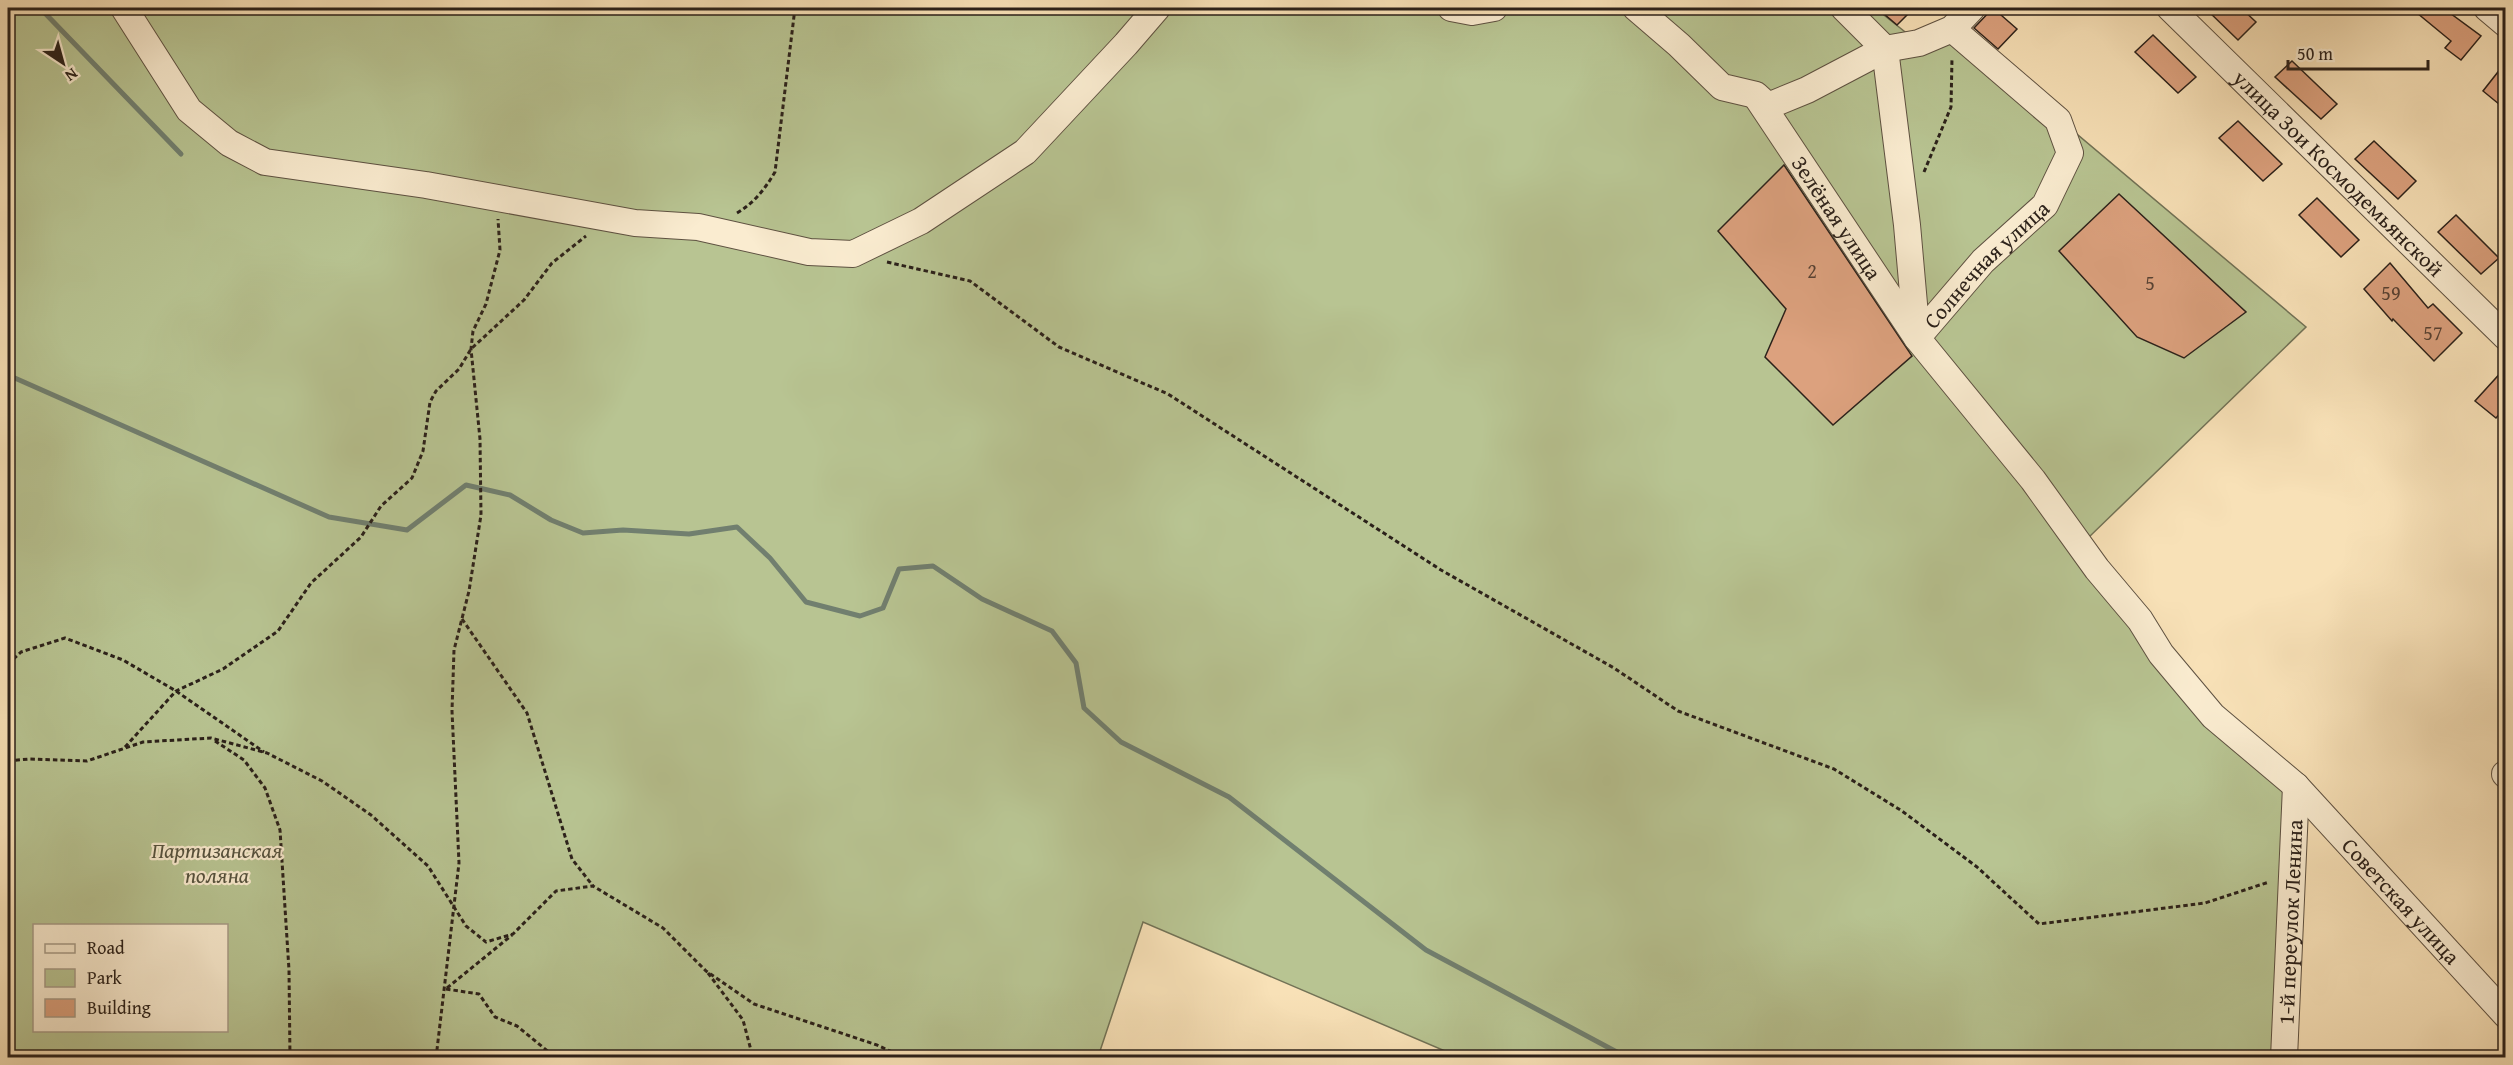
<svg xmlns="http://www.w3.org/2000/svg" width="2513" height="1065" font-family="'Gentium Book Plus',serif">
	<rect width="100%" height="100%" fill="#f8e1b7"/>
	<filter id="stains"><feTurbulence type="fractalNoise" baseFrequency=".00333" numOctaves="4"/><feColorMatrix values="0 0 0 0 .2 0 0 0 0 .09 0 0 0 0 .02 0 0 0 .5 -.17"/></filter>
	<radialGradient id="worn" r=".72"><stop offset=".6" stop-color="#630" stop-opacity="0"/><stop offset="1" stop-color="#630" stop-opacity=".3"/></radialGradient>
	<path fill="#b8c492" stroke="#727256" stroke-width="1.5" fill-rule="evenodd" d="M8 8H1875L1919 43 1952 29 2306 327 2089 537 2161 654 2296 786 2284 1057H1459L1143 922 1098 1057H8ZM34 926H226V1030H34Z"/>
	<g fill="none" stroke-linecap="round" stroke-linejoin="round">
		<g stroke="#717f6f" stroke-width="5">
			<polyline points="40,8 181,154"/>
			<polyline points="8,11 11,8"/>
			<polyline points="8,375 329,517 407,530 466,485 510,495 551,520 583,533 623,530 689,534 737,527 770,558 806,602 860,616 883,608 899,569 933,566 982,599 1052,631 1076,663 1084,708 1121,742 1229,797 1426,950 1628,1058"/>
		</g>
	</g>
	<g fill="#dca17e" stroke="#2b211a" stroke-width="1.5">
		<polygon points="1877,8 1914,8 1897,25"/>
		<polygon points="1993,8 2017,29 1998,49 1974,28"/>
		<polygon points="2205,8 2241,8 2256,22 2238,40"/>
		<polygon points="2411,8 2443,8 2481,36 2461,60 2445,48 2451,41"/>
		<polygon points="2153,35 2196,77 2178,93 2135,52"/>
		<polygon points="2292,61 2337,104 2321,119 2275,77"/>
		<polygon points="2505,63 2505,109 2483,91"/>
		<polygon points="2238,121 2282,164 2263,181 2219,138"/>
		<polygon points="2374,141 2416,181 2398,199 2355,159"/>
		<polygon points="1784,165 1912,356 1833,425 1765,357 1786,309 1718,231"/>
		<polygon points="2119,194 2246,312 2184,358 2137,337 2059,251"/>
		<polygon points="2317,198 2359,240 2341,257 2299,215"/>
		<polygon points="2456,215 2499,258 2481,274 2438,232"/>
		<polygon points="2390,263 2428,308 2433,304 2462,333 2434,361 2393,319 2392,321 2364,289"/>
		<polygon points="2505,368 2505,408 2496,418 2475,401"/>
	</g>
	<g fill="none" stroke-linecap="round" stroke-linejoin="round">
		<g stroke="#5e5141" stroke-width="28">
			<g id="minor">
				<polyline points="124,8 189,110 229,143 265,162 426,185 635,223 698,227 809,252 853,254 921,221 1025,152 1126,44 1157,8"/>
				<polyline points="1451,8 1472,12 1494,8"/>
				<path id="s1" d="M1636 8 1679 45 1722 87 1756 95 1768 106 1807 90 1885 49 1907 225 1917 338 2033 480 2097 569 2140 620 2161 654 2213 716 2296 786 2506 1015"/>
				<polyline points="1844,8 1885,49 1919,43 1952,29 1972,8"/>
				<path id="s2" d="M2170 8 2506 337"/>
				<polyline points="2487,8 2506,24"/>
				<path id="s3" d="M1756 96 1917 338 1983 261 2045 205 2070 153 2058 120 1952 29"/>
				<polyline points="2505,774 2506,775"/>
				<path id="s4" d="M2284 1058 2296 786"/>
			</g>
		</g>
		<g stroke="#2b211a" stroke-width="3" stroke-dasharray="4.5 3" stroke-linecap="butt">
			<polyline points="1924,172 1951,107 1952,58"/>
			<path d="M737 213C754 203 765 189 775 172L795 8"/>
			<polyline points="887,262 970,281 1059,347 1168,394 1441,570 1614,668 1678,711 1834,769 1902,811 1977,867 2039,924 2205,903 2269,882"/>
			<polyline points="462,619 527,713 572,859 593,886"/>
			<polyline points="8,664 21,652 65,638 123,660 176,691 264,752"/>
			<polyline points="215,741 244,760 265,788 280,830 289,970 290,1058"/>
			<polyline points="125,747 176,691 223,669 278,631 311,583 361,537 381,506 412,478 423,451 430,402 436,391 459,369 471,349 524,300 552,263 586,236"/>
			<polyline points="8,761 29,759 87,761 143,742 211,738 267,753 322,781 371,815 428,866 466,926 486,942 513,934 556,891 593,886 663,928 706,971 754,1004 877,1045 905,1058"/>
			<polyline points="708,973 743,1020 753,1058"/>
			<polyline points="447,988 512,935"/>
			<polyline points="446,989 479,994 495,1017 517,1026 556,1058"/>
			<polyline points="436,1058 459,863 452,711 454,650 469,591 481,515 480,439 471,349 473,331 486,304 500,250 498,219"/>
		</g>
		<use href="#minor" stroke="#faecd0" stroke-width="26"/>
	</g>
	<g text-anchor="middle" dominant-baseline="central" stroke-width="4.5" stroke-linejoin="round" paint-order="stroke">
		<g font-size="20" fill="#574133">
			<text x="1812" y="270">2</text>
			<text x="2150" y="282">5</text>
			<text x="2391" y="292">59</text>
			<text x="2433" y="332">57</text>
		</g>
		<g font-size="22" fill="#2b211a" stroke="#faecd0">
			<text stroke="none"><textPath href="#s2" startOffset="236">улица Зои Космодемьянской</textPath></text>
			<text stroke="none"><textPath href="#s3" startOffset="146">Зелёная улица</textPath></text>
			<text stroke="none"><textPath href="#s3" startOffset="392">Солнечная улица</textPath></text>
			<text stroke="none"><textPath href="#s1" startOffset="1334">Советская улица</textPath></text>
			<text stroke="none"><textPath href="#s4" startOffset="136">1-й переулок Ленина</textPath></text>
		</g>
		<g font-size="22" font-style="italic" fill="#55523e" stroke="#faecd0">
			<text x="217" y="850">Партизанская<tspan x="217" dy="25">поляна</tspan></text>
		</g>
	</g>
	<rect width="2513" height="1065" fill="none" stroke="#f8e1b7" stroke-width="30"/>
	<rect x="9" y="9" width="2495" height="1047" fill="none" stroke="#2b211a" stroke-width="3"/>
	<rect x="15" y="15" width="2483" height="1035" fill="none" stroke="#2b211a" stroke-width="1.5"/>
	<rect x="33" y="924" width="195" height="108" fill="#faecd0" stroke="#a79b87" stroke-width="1.5"/>
	<rect x="45" y="944" width="30" height="9" fill="#faecd0" stroke="#a79b87" stroke-width="1.5"/>
	<text x="87" y="954" font-size="18" fill="#2b211a">Road</text>
	<rect x="45" y="969" width="30" height="18" fill="#b8c492" stroke="#a79b87" stroke-width="1.5"/>
	<text x="87" y="984" font-size="18" fill="#2b211a">Park</text>
	<rect x="45" y="999" width="30" height="18" fill="#dca17e" stroke="#a79b87" stroke-width="1.5"/>
	<text x="87" y="1014" font-size="18" fill="#2b211a">Building</text>
	<g transform="translate(63 63) rotate(144)" stroke="#faecd0" stroke-width="4.5" paint-order="stroke">
	<path d="M0-4.5L10 22L0 15L-10 22Z" fill="#2b211a"/>
	<text y="-9" font-size="16" font-weight="bold" text-anchor="middle" fill="#2b211a">N</text>
	</g>
	<path d="M2288 60v9h140v-9" fill="none" stroke="#2b211a" stroke-width="3"/>
	<text x="2297" y="60" font-size="18" fill="#2b211a" stroke="#faecd0" stroke-width="4.5" paint-order="stroke">50 m</text>
	<rect width="100%" height="100%" filter="url(#stains)"/>
	<rect width="100%" height="100%" fill="url(#worn)"/>
</svg>
